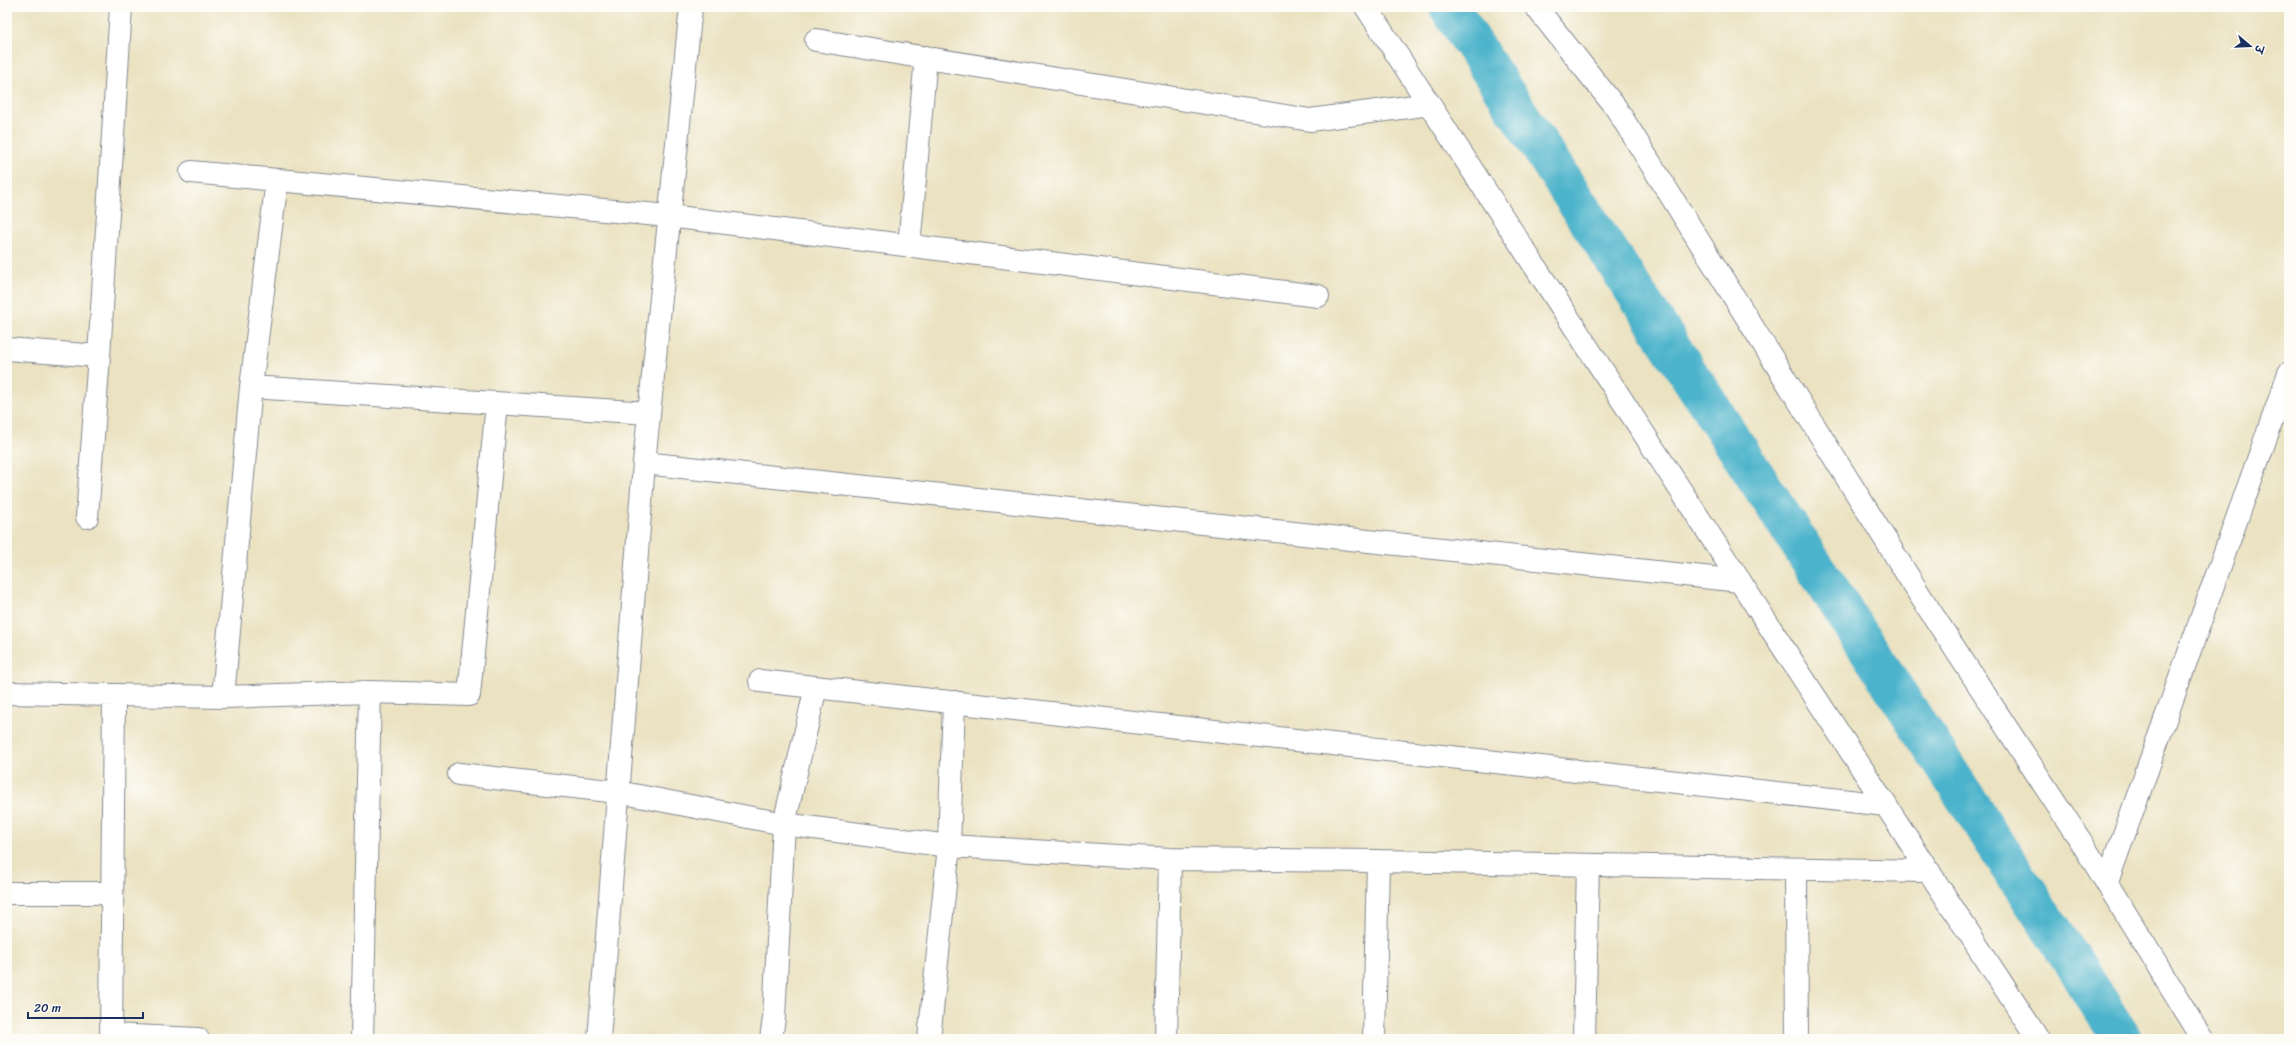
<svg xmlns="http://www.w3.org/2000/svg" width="2296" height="1046" viewBox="0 0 2296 1046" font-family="Sriracha,'Playpen Sans Deva',sans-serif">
<rect width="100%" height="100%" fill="#fdfcf7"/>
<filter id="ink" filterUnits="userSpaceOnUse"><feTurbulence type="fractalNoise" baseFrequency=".025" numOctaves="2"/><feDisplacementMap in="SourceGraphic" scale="8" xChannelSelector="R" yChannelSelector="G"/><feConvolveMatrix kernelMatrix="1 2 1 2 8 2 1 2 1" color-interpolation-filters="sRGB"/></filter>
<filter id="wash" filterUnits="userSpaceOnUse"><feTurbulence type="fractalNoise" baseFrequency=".012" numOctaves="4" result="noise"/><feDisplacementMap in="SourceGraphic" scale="16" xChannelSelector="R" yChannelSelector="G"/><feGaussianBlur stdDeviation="0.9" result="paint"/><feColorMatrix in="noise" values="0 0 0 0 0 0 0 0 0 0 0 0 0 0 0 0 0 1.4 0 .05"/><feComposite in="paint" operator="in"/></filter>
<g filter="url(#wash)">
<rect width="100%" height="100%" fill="#ebe2c1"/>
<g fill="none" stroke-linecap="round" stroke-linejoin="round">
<path stroke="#4cb3cb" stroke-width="40" d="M1449,7L2123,1039"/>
</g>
</g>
<g filter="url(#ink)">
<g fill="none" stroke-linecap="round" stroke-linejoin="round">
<defs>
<path id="minor" d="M816,40L1310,120L1430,104
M191,172L669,216L1318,296
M909,246L926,57
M7,349L99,356
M251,387L277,180
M644,463L1740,581
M87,517L99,356L121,7
M760,681L1886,805
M7,693L223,697L370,692L469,695L497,403
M223,697L251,387L649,413
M459,774L618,792L784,824L949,846L1170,859L1378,861L1929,871
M1796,869L1797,1039
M2107,882L2289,373
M7,893H112
M111,1035L198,1039
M111,1039L114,695
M362,1039L370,692
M599,1039L644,463L691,7
M771,1039L774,1018L784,824L816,687
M929,1039L949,846L954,702
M1166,1039L1170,859
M1374,1039L1378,861
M1584,1039L1588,865"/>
<path id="tertiary" d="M1366,7L2038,1039
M1536,7L1616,108L1923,600L2082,843L2203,1039"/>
</defs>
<use href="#minor" stroke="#838890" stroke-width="24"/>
<use href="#tertiary" stroke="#838890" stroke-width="24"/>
<use href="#minor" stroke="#fff" stroke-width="22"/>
<use href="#tertiary" stroke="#fff" stroke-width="22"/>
</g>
</g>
<rect width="2296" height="1046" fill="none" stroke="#fdfcf7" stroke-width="24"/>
<g transform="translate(2250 46) rotate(109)" stroke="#fdfcf7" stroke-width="3" paint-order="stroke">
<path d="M0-3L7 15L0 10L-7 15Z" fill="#1b2f5e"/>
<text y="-6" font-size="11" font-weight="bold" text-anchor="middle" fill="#1b2f5e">उ</text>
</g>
<path d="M28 1012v6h115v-6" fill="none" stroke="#1b2f5e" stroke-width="2"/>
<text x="34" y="1012" font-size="12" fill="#1b2f5e" stroke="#fdfcf7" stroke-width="3" paint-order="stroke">20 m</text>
</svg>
